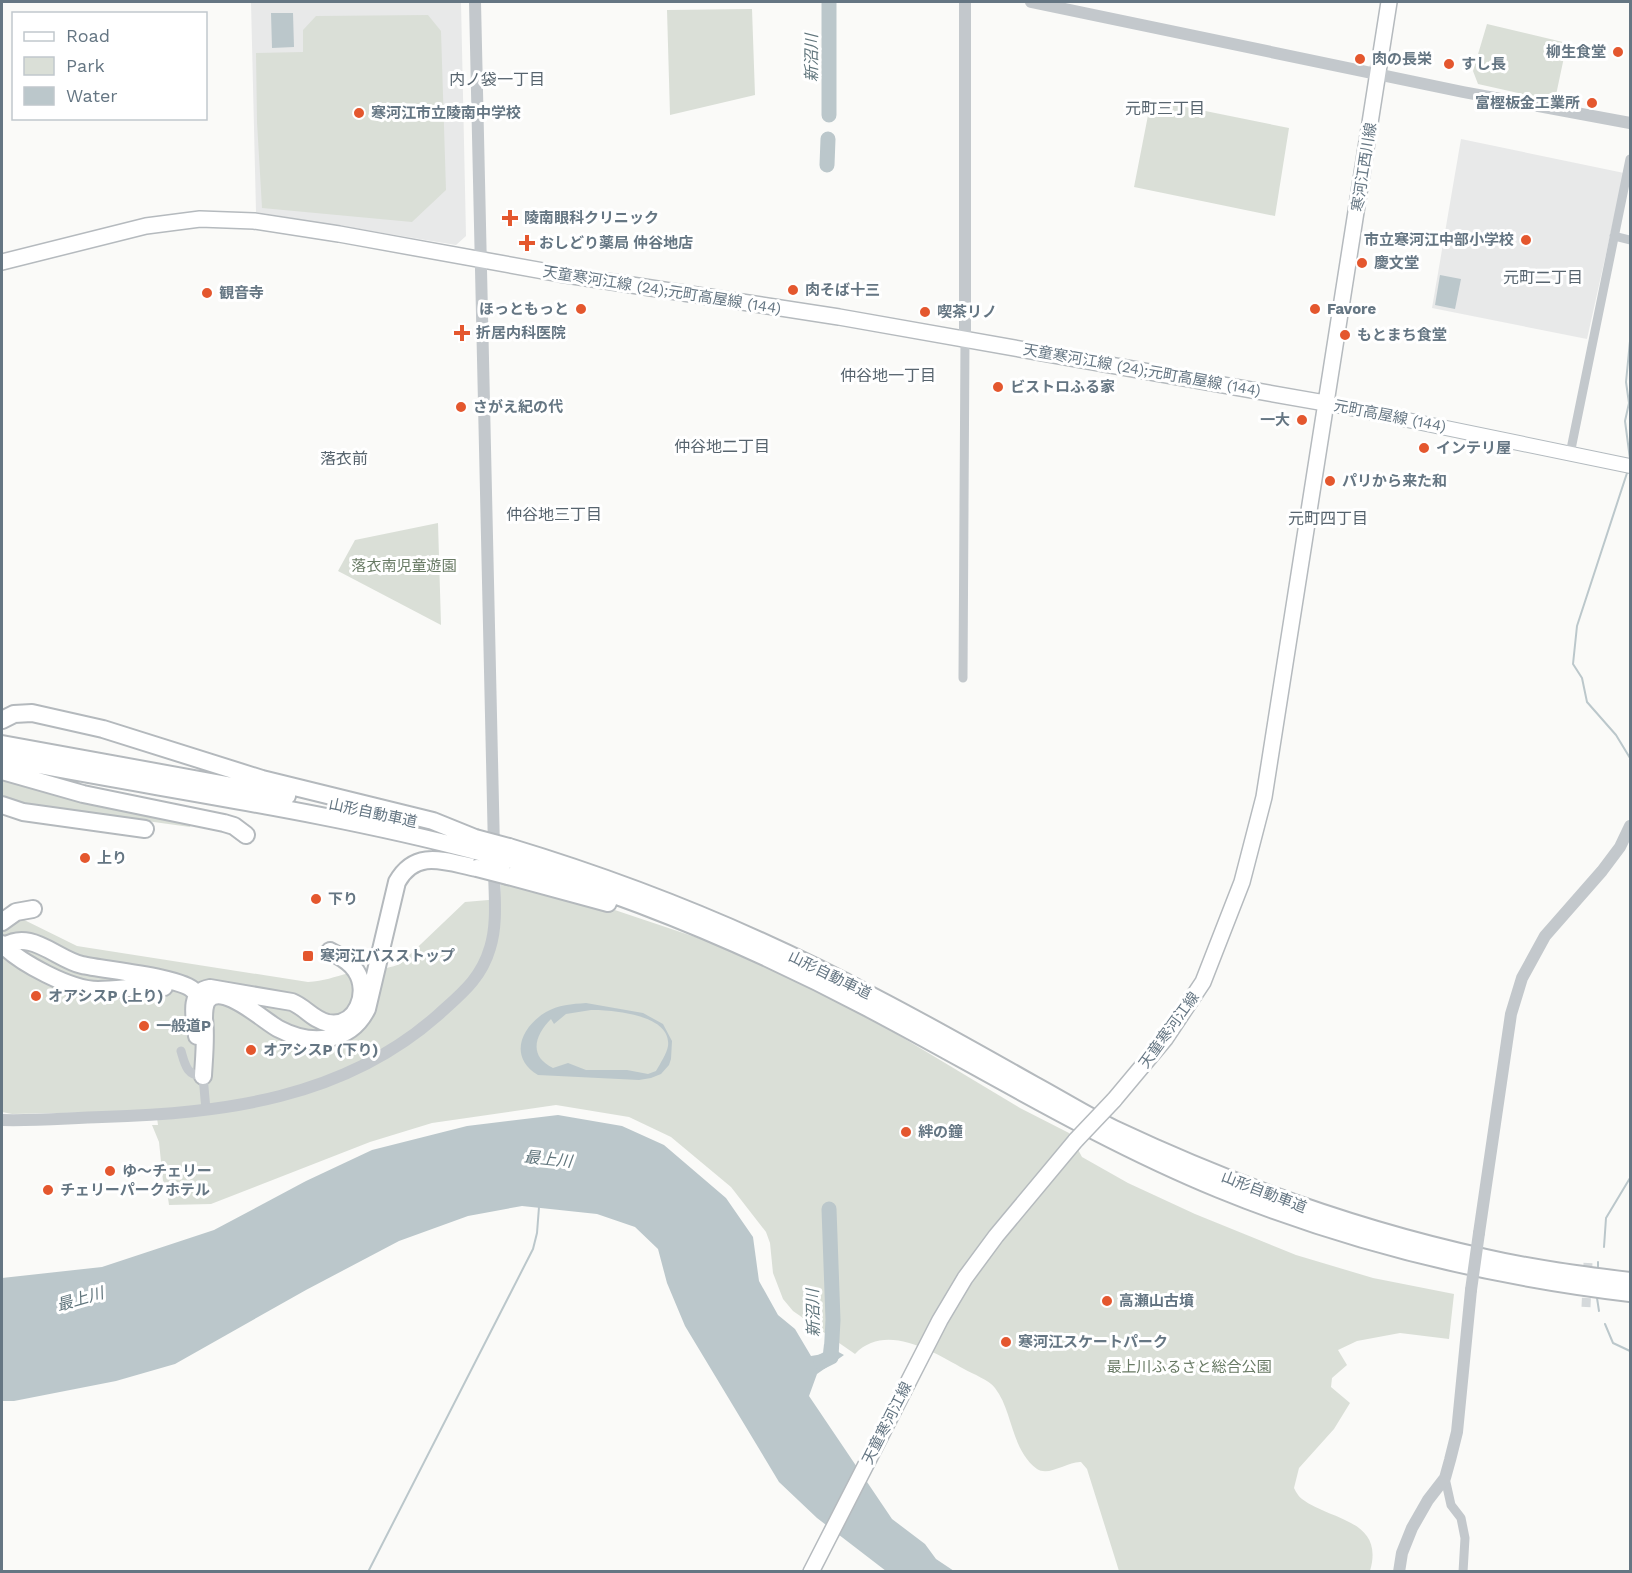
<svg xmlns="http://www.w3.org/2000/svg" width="1632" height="1573" viewBox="0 0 1632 1573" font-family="'Work Sans','Noto Sans JP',sans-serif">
<rect width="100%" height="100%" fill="#fafaf8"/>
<path fill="#e8e9e9" d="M251,2H461L466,236L456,245L256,212Z
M1461,139L1624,173L1587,339L1432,308Z"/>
<path fill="#dadfd7" d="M752,9L755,95L670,115L667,10Z
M428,15L441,31L446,190L412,222L262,208L257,122L256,53L303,52V30L316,16Z
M1487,24L1567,43L1556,95L1550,100L1478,84L1473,71Z
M1151,100L1289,128L1275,216L1134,187Z
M438,523L441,625L338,571L355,540Z
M2,778L191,824L190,827L2,801Z
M501,881L591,902L719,945L770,966L895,1033L1020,1108L1069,1133L1082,1157L1128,1183L1195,1214L1296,1255L1373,1278L1454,1294L1449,1339L1400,1333L1357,1341L1338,1350L1347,1365L1332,1378L1331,1387L1350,1403L1334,1429L1299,1468L1294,1488C1296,1492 1299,1497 1302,1499C1331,1521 1385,1519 1370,1571H1119L1087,1469L1081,1462C1068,1461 1049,1477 1037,1469C1011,1450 1013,1411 995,1388C989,1380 973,1374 964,1369C933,1352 886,1322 855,1354L793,1311L783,1299L773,1273L770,1243L766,1232L731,1187L671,1137L629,1117L556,1105L432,1123L370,1142L211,1204L169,1205L166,1184L163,1181L159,1142L152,1125H158L156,1111L12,1114L2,1112V909L77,946L308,982C324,981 334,977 349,973C367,968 383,971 400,964L465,902L500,899Z"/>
<path fill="#bbc7cb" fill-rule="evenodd" d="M271,13H293L294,47L272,48Z
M1440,275L1461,279L1455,309L1435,305Z
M586,1003L643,1013L663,1024L672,1041L671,1059L669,1065L661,1074L651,1078L639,1080L538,1075C508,1057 521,1027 546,1012C558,1005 572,1004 586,1003ZM591,1010C611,1010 672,1014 668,1046C667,1053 660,1064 656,1071L648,1074L627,1070H586L568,1063L553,1068C528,1056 535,1035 551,1019L554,1024L566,1014Z
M558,1115L622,1126L664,1145L726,1198L753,1237L759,1281L778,1315L795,1329L811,1356L823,1354L824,1344L844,1355L817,1374L809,1396L892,1519L925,1544L936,1559L954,1571H886L817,1518L779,1482L685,1326L667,1283L658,1249L635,1227L597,1214L522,1206L468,1216L399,1241L306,1290L175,1364L116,1381L14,1401H2V1278L102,1267L214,1230L306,1181L372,1150L467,1126Z"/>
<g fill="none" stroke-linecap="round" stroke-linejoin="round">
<path stroke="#bbc7cb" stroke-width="2" d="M1630,459L1625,421L1629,403L1626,382L1630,341
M1627,473L1577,626L1573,664L1582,678L1587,702L1616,735L1630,758
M1604,1247L1606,1218L1630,1178
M1598,1268V1262
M1597,1298L1599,1311
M1605,1324L1613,1343L1630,1351
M368,1572L533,1249L537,1233L539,1207"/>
<path stroke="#bbc7cb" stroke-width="15" d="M829,2V115
M827,165L828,139
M821,1362L831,1357L833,1320L829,1209"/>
<path stroke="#d5d9db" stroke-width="9" stroke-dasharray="9 4.5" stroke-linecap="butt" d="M1586,1307L1588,1263"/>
<defs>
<path id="secondary" d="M1325,403L1630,466"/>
<path id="primary" d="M2,262L146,226L200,219L254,221L339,234L560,274L839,317L1325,403
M1114,1100L1165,1039L1203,982L1242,882L1264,797L1389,2
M811,1572L940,1320L965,1278L996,1236L1076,1140"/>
<path id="motorway" d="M2,720L14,714L32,713L103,729L262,779L433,821L475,838
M2,744L287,796
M2,758C160,789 320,810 476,851
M2,771L83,794L224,823L234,826L246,835
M2,805L23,812L145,829
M509,847C635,885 758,935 874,997C928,1025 981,1055 1034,1085C1060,1099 1087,1116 1114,1129C1233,1185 1357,1230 1486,1258C1534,1269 1582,1275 1630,1281
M508,860C633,897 753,947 868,1008C984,1069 1097,1139 1219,1189C1351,1243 1489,1276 1630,1293
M508,876L608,903
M2,922L16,912L33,909
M2,944C20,963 71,990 98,990C120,990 142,985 164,987
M2,948C29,927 56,959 82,965C104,970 182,977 194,991C210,1009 204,1053 203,1076
M204,1019C204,1013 204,1006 207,1001C221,980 266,1023 279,1029C311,1046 350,1043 367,1009L397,882C416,848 446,862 477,868
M197,1036C195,1019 187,992 210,988L292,1002C305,1007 313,1020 328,1023C357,1028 370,992 356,971C350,961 340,957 330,951"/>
</defs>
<use href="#secondary" stroke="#b3babf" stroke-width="16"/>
<use href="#primary" stroke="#b5babe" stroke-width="18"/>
<use href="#motorway" stroke="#b4b9bd" stroke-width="20"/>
<path stroke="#c3c8cc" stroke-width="9" d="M1614,236L1630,240
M1570,454L1630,159
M963,678L965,340
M181,1051C185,1065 187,1076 203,1076L206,1110
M1445,1478L1451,1505L1461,1518L1465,1538L1463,1572"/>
<path stroke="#c3c8cc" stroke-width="12" d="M475,2L494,849
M965,2V340
M1031,2L1463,92L1630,123
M2,1120C35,1121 68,1118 102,1117C224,1113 343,1099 438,1015C461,994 481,979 490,948C498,923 494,893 494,866
M1479,1233L1511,1014L1522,978L1545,936L1602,871L1620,847L1630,826
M1399,1572L1402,1553L1412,1528L1428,1500L1445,1478L1450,1460L1457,1432L1471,1290"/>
<use href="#secondary" stroke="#fff" stroke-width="14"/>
<use href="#primary" stroke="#fff" stroke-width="15"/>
<use href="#motorway" stroke="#fff" stroke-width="16"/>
<defs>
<path id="primary-bridge" d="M1076,1140L1114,1100"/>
<path id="motorway-bridge" d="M475,838L509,847
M476,851L508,860
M477,868L508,876"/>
</defs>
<use href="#primary-bridge" stroke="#b5babe" stroke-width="18" stroke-linecap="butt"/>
<use href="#motorway-bridge" stroke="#b4b9bd" stroke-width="20" stroke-linecap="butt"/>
<path stroke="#c3c8cc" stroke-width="12" d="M1471,1290L1479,1233"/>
<use href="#primary-bridge" stroke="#fff" stroke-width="15"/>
<use href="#motorway-bridge" stroke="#fff" stroke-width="16"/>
</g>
<g fill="#e4572e" stroke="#fff" stroke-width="2">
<circle cx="1618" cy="52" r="6"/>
<circle cx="1360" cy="59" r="6"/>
<circle cx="1449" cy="64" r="6"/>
<circle cx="1592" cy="103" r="6"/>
<circle cx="359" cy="113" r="6"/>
<path d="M507 209h6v6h6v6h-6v6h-6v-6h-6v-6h6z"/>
<circle cx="1526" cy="240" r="6"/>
<path d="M524 234h6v6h6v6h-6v6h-6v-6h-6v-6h6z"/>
<circle cx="1362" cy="263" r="6"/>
<circle cx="793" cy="290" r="6"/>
<circle cx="207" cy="293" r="6"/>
<circle cx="581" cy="309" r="6"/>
<circle cx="1315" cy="309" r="6"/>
<circle cx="925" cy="312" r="6"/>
<path d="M459 324h6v6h6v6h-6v6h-6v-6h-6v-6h6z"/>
<circle cx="1345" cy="335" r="6"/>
<circle cx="998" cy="387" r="6"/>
<circle cx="461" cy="407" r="6"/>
<circle cx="1302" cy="420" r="6"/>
<circle cx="1424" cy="448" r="6"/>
<circle cx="1330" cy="481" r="6"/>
<circle cx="85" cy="858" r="6"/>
<circle cx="316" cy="899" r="6"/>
<rect x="302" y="950" width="12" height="12" rx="3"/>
<circle cx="36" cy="996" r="6"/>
<circle cx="144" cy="1026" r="6"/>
<circle cx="251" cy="1050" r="6"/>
<circle cx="906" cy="1132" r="6"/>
<circle cx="110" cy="1171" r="6"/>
<circle cx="48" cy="1190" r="6"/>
<circle cx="1107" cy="1301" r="6"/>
<circle cx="1006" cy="1342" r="6"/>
</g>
<g text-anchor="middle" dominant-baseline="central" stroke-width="6" stroke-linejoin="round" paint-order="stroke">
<g font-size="15" font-weight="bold" fill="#657683" stroke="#fff" text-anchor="start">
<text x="1606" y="52" text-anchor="end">柳生食堂</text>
<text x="1372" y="59">肉の長栄</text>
<text x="1461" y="64">すし長</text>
<text x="1580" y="103" text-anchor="end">富樫板金工業所</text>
<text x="371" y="113">寒河江市立陵南中学校</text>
<text x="524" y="218">陵南眼科クリニック</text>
<text x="1514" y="240" text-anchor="end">市立寒河江中部小学校</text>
<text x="539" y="243">おしどり薬局 仲谷地店</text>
<text x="1374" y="263">慶文堂</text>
<text x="805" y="290">肉そば十三</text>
<text x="219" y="293">観音寺</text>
<text x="569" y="309" text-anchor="end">ほっともっと</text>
<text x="1327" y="309">Favore</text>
<text x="937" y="312">喫茶リノ</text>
<text x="476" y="333">折居内科医院</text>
<text x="1357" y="335">もとまち食堂</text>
<text x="1010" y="387">ビストロふる家</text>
<text x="473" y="407">さがえ紀の代</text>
<text x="1290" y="420" text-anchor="end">一大</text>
<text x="1436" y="448">インテリ屋</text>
<text x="1342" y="481">パリから来た和</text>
<text x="97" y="858">上り</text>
<text x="328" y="899">下り</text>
<text x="320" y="956">寒河江バスストップ</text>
<text x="48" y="996">オアシスP (上り)</text>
<text x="156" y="1026">一般道P</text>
<text x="263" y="1050">オアシスP (下り)</text>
<text x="918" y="1132">絆の鐘</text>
<text x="122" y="1171">ゆ～チェリー</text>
<text x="60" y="1190">チェリーパークホテル</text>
<text x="1119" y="1301">高瀬山古墳</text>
<text x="1018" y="1342">寒河江スケートパーク</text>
</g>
<g font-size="15" fill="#657683" stroke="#fff">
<text transform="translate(1364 167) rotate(-81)">寒河江西川線</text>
<text transform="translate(662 290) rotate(9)">天童寒河江線 (24);元町高屋線 (144)</text>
<text transform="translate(1142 370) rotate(10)">天童寒河江線 (24);元町高屋線 (144)</text>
<text transform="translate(1390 416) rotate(11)">元町高屋線 (144)</text>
<text transform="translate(373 813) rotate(12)">山形自動車道</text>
<text transform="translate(830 975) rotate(26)">山形自動車道</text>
<text transform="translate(1169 1030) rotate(-54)">天童寒河江線</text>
<text transform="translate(1264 1192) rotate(21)">山形自動車道</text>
<text transform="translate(887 1423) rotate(-63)">天童寒河江線</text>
</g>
<g font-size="15" fill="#687a64" stroke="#fff">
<text x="404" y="566">落衣南児童遊園</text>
<text x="1189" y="1367">最上川ふるさと総合公園</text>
</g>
<g font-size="16" font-style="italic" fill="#60757c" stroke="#fff">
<text transform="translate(811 58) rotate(-90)">新沼川</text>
<text transform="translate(548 1159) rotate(6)">最上川</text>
<text transform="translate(80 1299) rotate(-16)">最上川</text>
<text transform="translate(813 1313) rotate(-91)">新沼川</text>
</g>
<g font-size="16" fill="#57646e" stroke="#fff">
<text x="497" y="79">内ノ袋一丁目</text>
<text x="1165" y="108">元町三丁目</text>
<text x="1543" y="277">元町二丁目</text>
<text x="888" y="375">仲谷地一丁目</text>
<text x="722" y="446">仲谷地二丁目</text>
<text x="344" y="458">落衣前</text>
<text x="554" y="514">仲谷地三丁目</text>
<text x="1328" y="518">元町四丁目</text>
</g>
</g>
<rect width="1632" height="1573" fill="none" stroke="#657683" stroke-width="6"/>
<rect x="12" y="12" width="195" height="108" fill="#ffffff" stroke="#c1c8cd" stroke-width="1.5"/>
<rect x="24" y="32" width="30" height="9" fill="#ffffff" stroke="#c1c8cd" stroke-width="1.5"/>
<text x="66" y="42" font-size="18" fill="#657683">Road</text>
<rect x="24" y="57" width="30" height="18" fill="#dadfd7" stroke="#c1c8cd" stroke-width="1.5"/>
<text x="66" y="72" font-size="18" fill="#657683">Park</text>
<rect x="24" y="87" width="30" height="18" fill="#bbc7cb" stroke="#c1c8cd" stroke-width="1.5"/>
<text x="66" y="102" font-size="18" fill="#657683">Water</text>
</svg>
